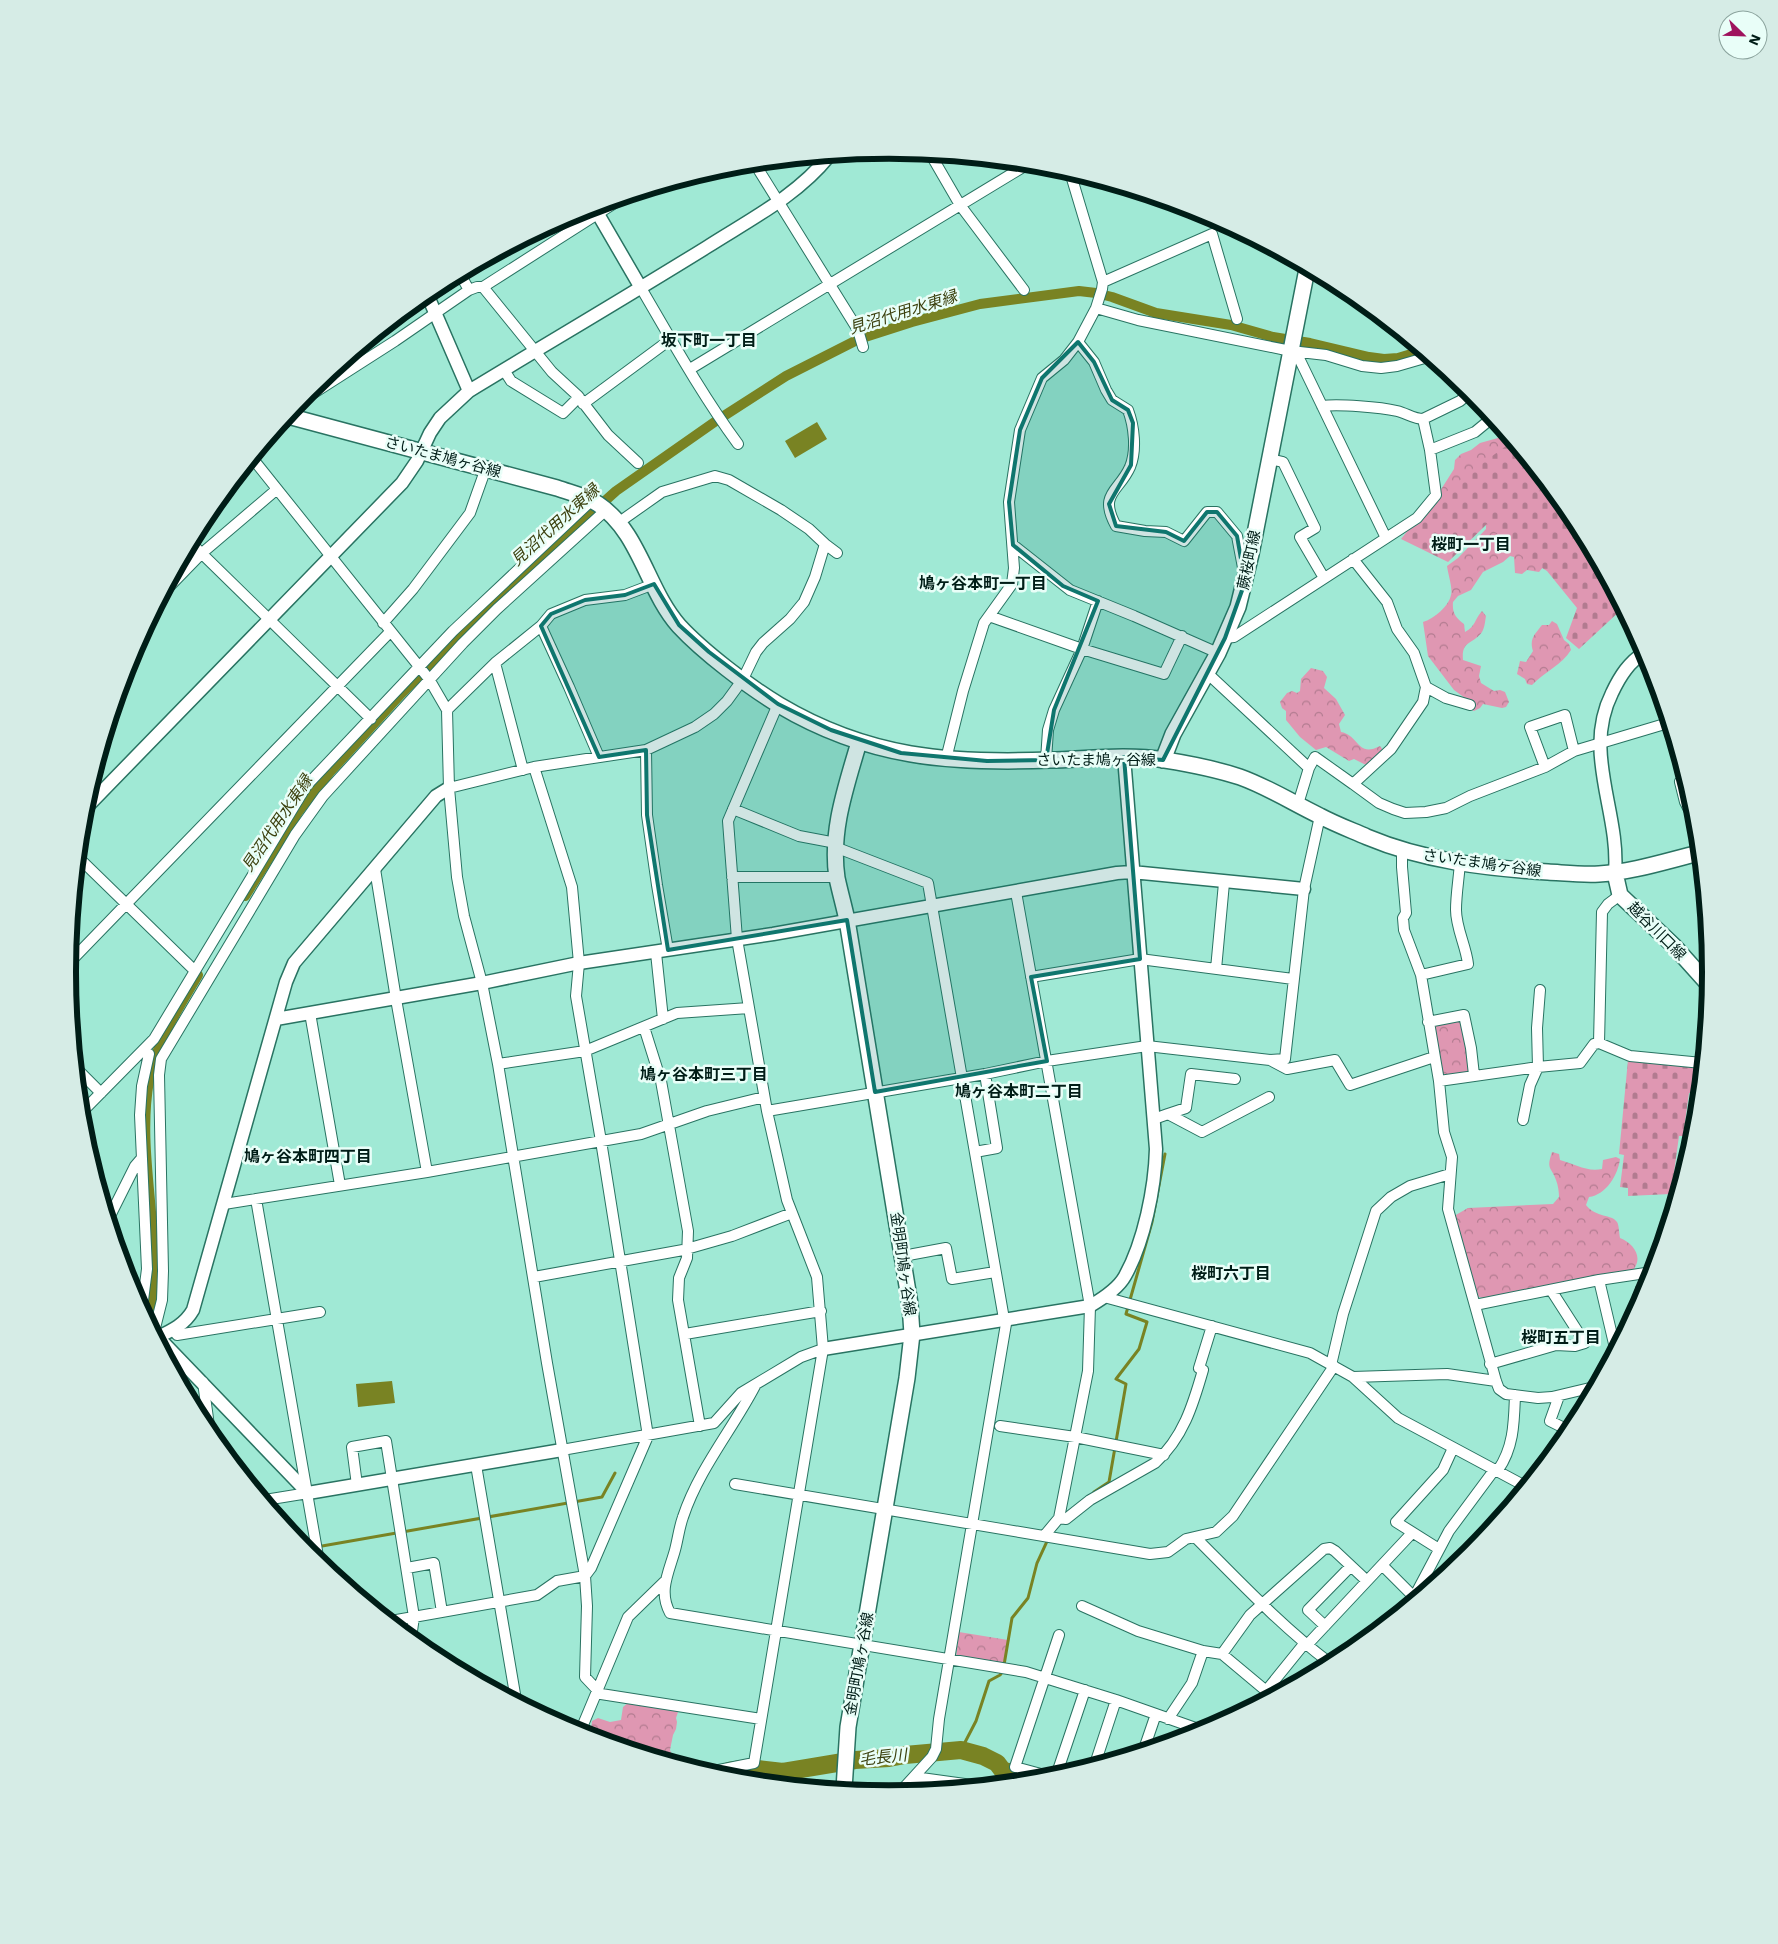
<svg xmlns="http://www.w3.org/2000/svg" width="1778" height="1944" viewBox="0 0 1778 1944" font-family="'Work Sans','Noto Sans JP',sans-serif">
<defs>
<pattern id="forest-crowns" width="20" height="18" patternUnits="userSpaceOnUse" patternTransform="scale(1.25)"><rect width="20" height="18" fill="#df97b2"/><path d="M2 6a3 3 0 1 1 6 0M12 15a3 3 0 1 1 6 0" fill="none" stroke="#b27b90"/></pattern>
<pattern id="cemetery-stones" width="16" height="16" patternUnits="userSpaceOnUse" patternTransform="scale(1.25)"><rect width="16" height="16" fill="#df97b2"/><path d="M2 7V4a2 2 0 0 1 4 0v3zM10 15v-3a2 2 0 0 1 4 0v3z" fill="#b27b90"/></pattern>
</defs>
<rect width="100%" height="100%" fill="#a0e9d5"/>
<path fill="url(#forest-crowns)" d="M1505,436L1513,444L1515,456L1527,470L1538,474L1572,516L1544,566L1539,572L1527,570L1522,574L1515,573L1514,557L1510,556L1503,562L1483,572L1471,590L1458,596L1453,602C1452,613 1456,618 1464,624L1465,632C1476,626 1474,620 1482,611L1486,616C1485,621 1485,627 1482,632C1474,644 1461,640 1463,660L1481,666L1479,676L1481,683L1494,691L1500,690L1505,692L1509,702L1506,707L1502,708L1483,704L1480,708L1474,711L1465,707V698L1454,690L1428,656L1423,622C1434,619 1449,606 1451,595C1453,589 1448,574 1447,566L1458,558L1486,529V517L1445,502L1440,491L1454,469L1455,460L1461,454L1471,450L1480,443Z
M1552,621L1557,624L1564,640L1569,644L1571,650C1562,665 1544,672 1532,685L1527,684L1525,679L1517,674L1520,661L1526,662L1533,651C1529,639 1535,634 1542,625H1549Z
M1311,668L1323,671L1327,677L1324,688L1336,699L1345,715L1339,724L1341,732C1359,735 1357,758 1380,746L1383,750L1366,765L1354,759L1349,761L1326,747L1316,750L1300,737L1286,720V711L1282,708L1280,702L1287,693L1292,691L1297,693L1300,691L1301,679Z
M1459,1019L1463,1022L1470,1072L1446,1078L1442,1075L1434,1029L1437,1023Z
M1552,1152L1559,1154L1560,1160C1575,1164 1586,1172 1602,1169L1603,1160L1616,1157L1620,1159C1618,1175 1606,1195 1589,1197L1586,1205C1596,1218 1612,1214 1617,1222C1619,1225 1619,1233 1620,1238C1633,1243 1644,1257 1633,1270L1487,1299L1475,1296L1454,1216L1468,1208L1553,1204L1559,1197C1559,1192 1558,1185 1556,1180C1551,1166 1546,1170 1552,1152Z
M959,1632L1008,1640L1003,1665L956,1657Z
M647,1696C657,1696 660,1704 666,1710L672,1707L679,1709L676,1718L677,1722L676,1729L673,1735L670,1750L672,1755L671,1760L614,1743L591,1730L592,1721L598,1718L610,1722L621,1720L623,1707L629,1702Z"/>
<path fill="url(#cemetery-stones)" d="M1506,446L1531,468L1536,491L1552,507L1568,511L1572,516L1622,609L1579,649L1566,638L1577,608L1547,571L1511,549L1487,524L1448,562L1401,539C1429,502 1468,473 1506,446Z
M1628,1060L1698,1067L1695,1093H1689L1683,1136H1679L1671,1194L1628,1196V1188L1620,1187L1624,1155L1619,1154Z"/>
<path fill="#798323" d="M817,422L827,439L795,458L785,441Z
M392,1381L395,1403L358,1407L356,1384Z"/>
<g fill="none" stroke-linecap="round" stroke-linejoin="round">
<path stroke="#798323" stroke-width="3" d="M1094,1492L1109,1482L1126,1384L1116,1379L1139,1349L1147,1322L1126,1314L1152,1222L1165,1154
M305,1549L602,1497L615,1473
M961,1750L976,1721L989,1681L1000,1675L1003,1671L1012,1618L1028,1598L1037,1563L1048,1539"/>
<path stroke="#798323" stroke-width="10" d="M245,896L298,812L330,772L401,694L498,597L616,491L716,421L786,376L859,339L912,322L980,304L1079,291L1096,293L1112,297L1156,313L1231,325L1273,337L1310,343L1369,357L1384,359L1398,358L1421,351
M148,1319C166,1241 135,1160 149,1081C156,1042 178,1009 198,975"/>
<path stroke="#798323" stroke-width="18" d="M729,1771L742,1769H758L783,1772L855,1760L889,1758L905,1755L961,1750L983,1756L997,1763L1003,1771L1039,1777"/>
<defs>
<path id="minor" d="M931,155L960,205L1024,290
M755,164L858,330L863,347
M460,274L469,290
M1103,282L1212,234L1237,319
M483,287L552,372L578,396L608,435L638,463
M641,288C672,341 702,395 738,444
M1096,308L1138,320L1291,351L1326,355L1362,366L1381,368L1397,366L1428,357
M1078,342L1094,362L1106,390L1112,400L1128,410C1134,426 1137,450 1130,467C1119,492 1098,493 1116,526L1145,531L1166,532L1184,541L1207,512H1217L1237,536L1244,573
M1296,352L1386,538
M690,369L1028,164
M504,370L511,381L563,413L579,397
M583,404L671,339
M1322,406C1339,404 1380,407 1397,411C1406,413 1414,419 1423,419L1430,450
M1423,419L1460,401L1471,392
M273,433L292,417L306,398L395,341L469,290L477,287H483L621,199
M253,459L429,679L447,710L449,788L457,877L464,916L482,983L498,1064L547,1363L585,1576L587,1606L585,1677L601,1694L761,1719
M1270,459L1283,462L1315,528L1300,537L1324,578
M618,523L662,492L715,476L729,480L781,510L809,529L825,544
M191,543L371,719
M1013,545L1070,590L1134,616L1218,653
M1353,559L1387,602L1397,629L1414,653L1426,687L1423,702L1391,749L1353,784L1379,803L1393,809L1405,813L1426,812L1446,808L1470,796L1545,767L1574,751L1668,723
M166,590L201,554L276,490
M989,616L1082,649L1164,674L1182,636
M383,623L413,589L470,513L486,468
M541,626L569,687L599,757
M1225,638L1234,637L1417,518L1436,495L1430,450L1475,432L1492,418
M495,663L523,770
M1206,672L1309,768
M1426,687L1446,698L1470,705
M447,710L495,663L541,626L551,614L585,600L625,595L654,584
M646,750L647,815L657,885L668,950
M946,759L963,691L984,623L1012,584L1014,568L1009,502L1020,430L1042,378L1064,360L1078,342L1096,308L1102,289L1103,282L1070,172
M1046,760L1048,730L1054,710L1082,649L1098,601
M1545,767L1530,727L1565,715L1574,751
M1685,780L1680,782L1685,802L1696,823
M449,788L534,767L646,750L695,727L714,714L727,701L743,679L756,652L763,643L790,619L804,602L815,577L825,544L837,553
M1298,804L1309,768L1315,757L1353,784
M733,809L799,836L836,843
M1320,816L1304,889L1285,1059L1270,1060L1287,1069L1335,1060L1350,1085L1434,1057
M835,847L928,883L1004,1319
M1402,851V867L1406,913L1403,918L1404,930L1421,975L1439,1081L1444,1132L1452,1157L1448,1209L1496,1381L1499,1389L1506,1394L1538,1398L1552,1397L1594,1387
M79,858L194,970
M375,869L396,999L427,1172
M732,877H837
M1016,892L1090,1306L1088,1371L1059,1518L1044,1536
M656,953L663,1019
M68,964L390,632
M1216,969L1224,883
M1421,975L1468,964C1466,946 1456,928 1456,910C1456,894 1459,878 1460,862
M1031,977L1140,959L1293,979
M310,1013L340,1185
M1428,1022L1464,1015L1471,1048L1474,1075
M644,1027L661,1081L688,1231L687,1258L679,1278L678,1300L700,1426
M1599,1043L1602,912L1608,904L1620,895
M498,1064L585,1051L677,1013L749,1008
M77,1069L101,1093
M1439,1081L1538,1067L1580,1063L1594,1044L1599,1043L1630,1056L1702,1063
M767,1111L985,1074L1047,1061L1147,1046L1270,1060
M81,1113L154,1039L307,785L453,631L592,500
M1168,1114L1186,1108L1191,1074L1235,1079
M1154,1119L1168,1114L1202,1132L1269,1097
M1523,1120L1530,1085L1538,1067L1537,1028L1540,990
M975,1152L997,1148L985,1074
M256,1199L319,1562
M224,1204L427,1172L641,1134L707,1111L764,1097
M109,1218L135,1166L141,1159
M903,1256L946,1248L952,1279L995,1272
M534,1277L683,1250L732,1236L792,1213
M1599,1280L1615,1348
M1641,1289L1643,1296
M1104,1297L1310,1353L1353,1377L1398,1418L1525,1486
M1475,1305L1599,1280L1652,1272
M142,1308L147,1269L140,1115L142,1086L149,1054
M173,1330L177,1335L320,1312
M154,1332L162,1300L163,1271L159,1075L161,1059L295,835L323,796L463,643L497,609L606,510
M685,1334L821,1311
M1490,1364L1556,1345L1575,1346L1585,1343L1551,1290
M1331,1365L1343,1314L1376,1211L1391,1197L1410,1186L1450,1174
M1353,1377L1447,1374L1496,1381
M203,1382L210,1433
M755,1386C732,1430 699,1469 683,1517C679,1528 678,1539 675,1550C669,1572 658,1591 670,1613L1026,1672L1116,1700L1204,1731
M1559,1396L1550,1421L1570,1431
M1000,1426L1075,1437L1164,1455
M562,1450L714,1423L741,1393L801,1357L823,1349
M476,1465L516,1700
M1498,1470C1514,1447 1514,1422 1515,1395
M735,1484L1150,1554L1168,1552L1186,1539L1216,1532L1233,1516L1334,1366
M357,1485L352,1447L386,1441L414,1617L411,1638
M265,1500L308,1493
M1059,1518L1066,1519L1090,1500L1155,1463C1183,1438 1193,1405 1203,1370L1199,1368L1212,1326
M1196,1538C1239,1581 1281,1626 1330,1663
M1439,1549L1396,1522L1443,1470L1453,1448
M1382,1565L1414,1597
M407,1568L434,1563L442,1612
M1413,1599L1449,1531L1495,1469
M1082,1606L1138,1631L1203,1651L1222,1654L1271,1695
M391,1621L537,1595L557,1581L585,1576L591,1568L648,1436L601,1141L576,996L579,963L572,887L534,767
M1325,1626L1308,1610L1351,1566
M1307,1645L1412,1533
M1222,1654L1250,1615L1324,1549L1330,1548L1335,1551L1367,1581
M1266,1691L1304,1644
M1168,1719L1192,1683L1203,1651
M580,1732L628,1617L664,1582
M1144,1749L1156,1714
M1095,1764L1116,1700
M709,1772L754,1763L823,1349L817,1277L787,1200L767,1111L737,939L728,821L778,704
M1056,1776L1085,1690
M914,1777L972,1785
M1052,1777L1015,1767L1059,1635
M899,1793L932,1757L936,1749L939,1719L1007,1318"/>
<path id="tertiary" d="M598,214L641,288
M427,294L469,391
M83,811L402,483L417,461L430,433L440,418L469,391C548,343 628,296 707,247C749,220 797,196 829,156
M1615,873C1620,811 1582,753 1612,693C1620,676 1629,662 1645,652
M276,1019L482,983L579,963L773,934L1117,873L1132,872L1304,889
M155,1334L158,1337C173,1330 185,1324 193,1310L286,982L294,963L436,796L449,788
M158,1337L308,1493L562,1450
M823,1349L1090,1306C1102,1299 1118,1289 1125,1276C1144,1242 1155,1188 1156,1149L1124,757"/>
<path id="secondary" d="M288,416L557,488C571,493 586,496 598,504C640,532 647,590 679,626C703,652 749,687 779,705C868,758 950,764 1050,760C1088,759 1127,754 1165,760C1190,764 1216,769 1240,777C1268,787 1293,803 1320,816C1335,824 1351,830 1367,837C1424,861 1486,868 1548,872C1565,873 1582,875 1599,874C1633,872 1666,861 1699,853
M1163,760L1173,734L1218,653L1238,607L1251,554L1307,269
M1615,873L1620,895L1674,946L1709,985
M844,1789L848,1727L907,1378L912,1334L910,1304L847,920C844,906 840,892 837,878C830,831 846,787 859,742"/>
</defs>
<use href="#minor" stroke="#297362" stroke-width="12"/>
<use href="#tertiary" stroke="#297362" stroke-width="15"/>
<use href="#secondary" stroke="#297362" stroke-width="18"/>
<use href="#minor" stroke="#fff" stroke-width="10"/>
<use href="#tertiary" stroke="#fff" stroke-width="12"/>
<use href="#secondary" stroke="#fff" stroke-width="15"/>
</g>
<path fill="#0f766e" fill-opacity="0.2" stroke="#0f766e" stroke-width="4" stroke-linejoin="round" d="M1078,342L1094,362L1112,400L1128,410L1133,423L1131,465L1109,504L1116,526L1166,532L1184,541L1207,512H1217L1237,536L1245,582L1225,638L1163,760L1124,757L1140,959L1031,977L1047,1061L875,1092L847,920L668,950L647,815L646,750L599,757L541,626L551,614L585,600L625,595L654,584L679,625L709,652L778,704L831,730L901,753L987,761L1046,760L1054,710L1098,601L1063,586L1013,545L1009,502L1020,430L1042,378Z"/>
<g text-anchor="middle" dominant-baseline="central" stroke-width="5" stroke-linejoin="round" paint-order="stroke">
<g font-size="15" fill="#001d17" stroke="#e9fef8">
<text transform="translate(443 457) rotate(15)">さいたま鳩ヶ谷線</text>
<text transform="translate(1249 560) rotate(-78)">蕨桜町線</text>
<text x="1096" y="760">さいたま鳩ヶ谷線</text>
<text transform="translate(1482 863) rotate(8)">さいたま鳩ヶ谷線</text>
<text transform="translate(1657 931) rotate(45)">越谷川口線</text>
<text transform="translate(903 1264) rotate(82)">金明町鳩ヶ谷線</text>
<text transform="translate(859 1664) rotate(-80)">金明町鳩ヶ谷線</text>
</g>
<g font-size="16" font-style="italic" fill="#3c410f" stroke="#e9fef8">
<text transform="translate(903 312) rotate(-17)">見沼代用水東縁</text>
<text transform="translate(555 525) rotate(-42)">見沼代用水東縁</text>
<text transform="translate(277 823) rotate(-56)">見沼代用水東縁</text>
<text transform="translate(883 1757) rotate(-6)">毛長川</text>
</g>
<g font-size="16" font-weight="bold" fill="#001d17" stroke="#e9fef8">
<text x="709" y="340">坂下町一丁目</text>
<text x="1471" y="544">桜町一丁目</text>
<text x="983" y="583">鳩ヶ谷本町一丁目</text>
<text x="704" y="1074">鳩ヶ谷本町三丁目</text>
<text x="1019" y="1091">鳩ヶ谷本町二丁目</text>
<text x="308" y="1156">鳩ヶ谷本町四丁目</text>
<text x="1231" y="1273">桜町六丁目</text>
<text x="1561" y="1337">桜町五丁目</text>
</g>
</g>
<path d="M0 0H1778V1944H0ZM76 972a813 813 0 1 1 1626 0a813 813 0 1 1-1626 0Z" fill="#d6ece6" fill-rule="evenodd"/>
<path fill="none" stroke="#001d17" stroke-width="6" d="M76 972a813 813 0 1 1 1626 0a813 813 0 1 1-1626 0Z"/>
<g transform="translate(1743 35) rotate(113)"><circle r="24" fill="#e9fef8" stroke="#8ca49e"/>
<path d="M0-4L9 19L0 12L-9 19Z" fill="#9f125d"/>
<text y="-8" font-size="14" font-weight="bold" text-anchor="middle" fill="#001d17">N</text>
</g>
</svg>
